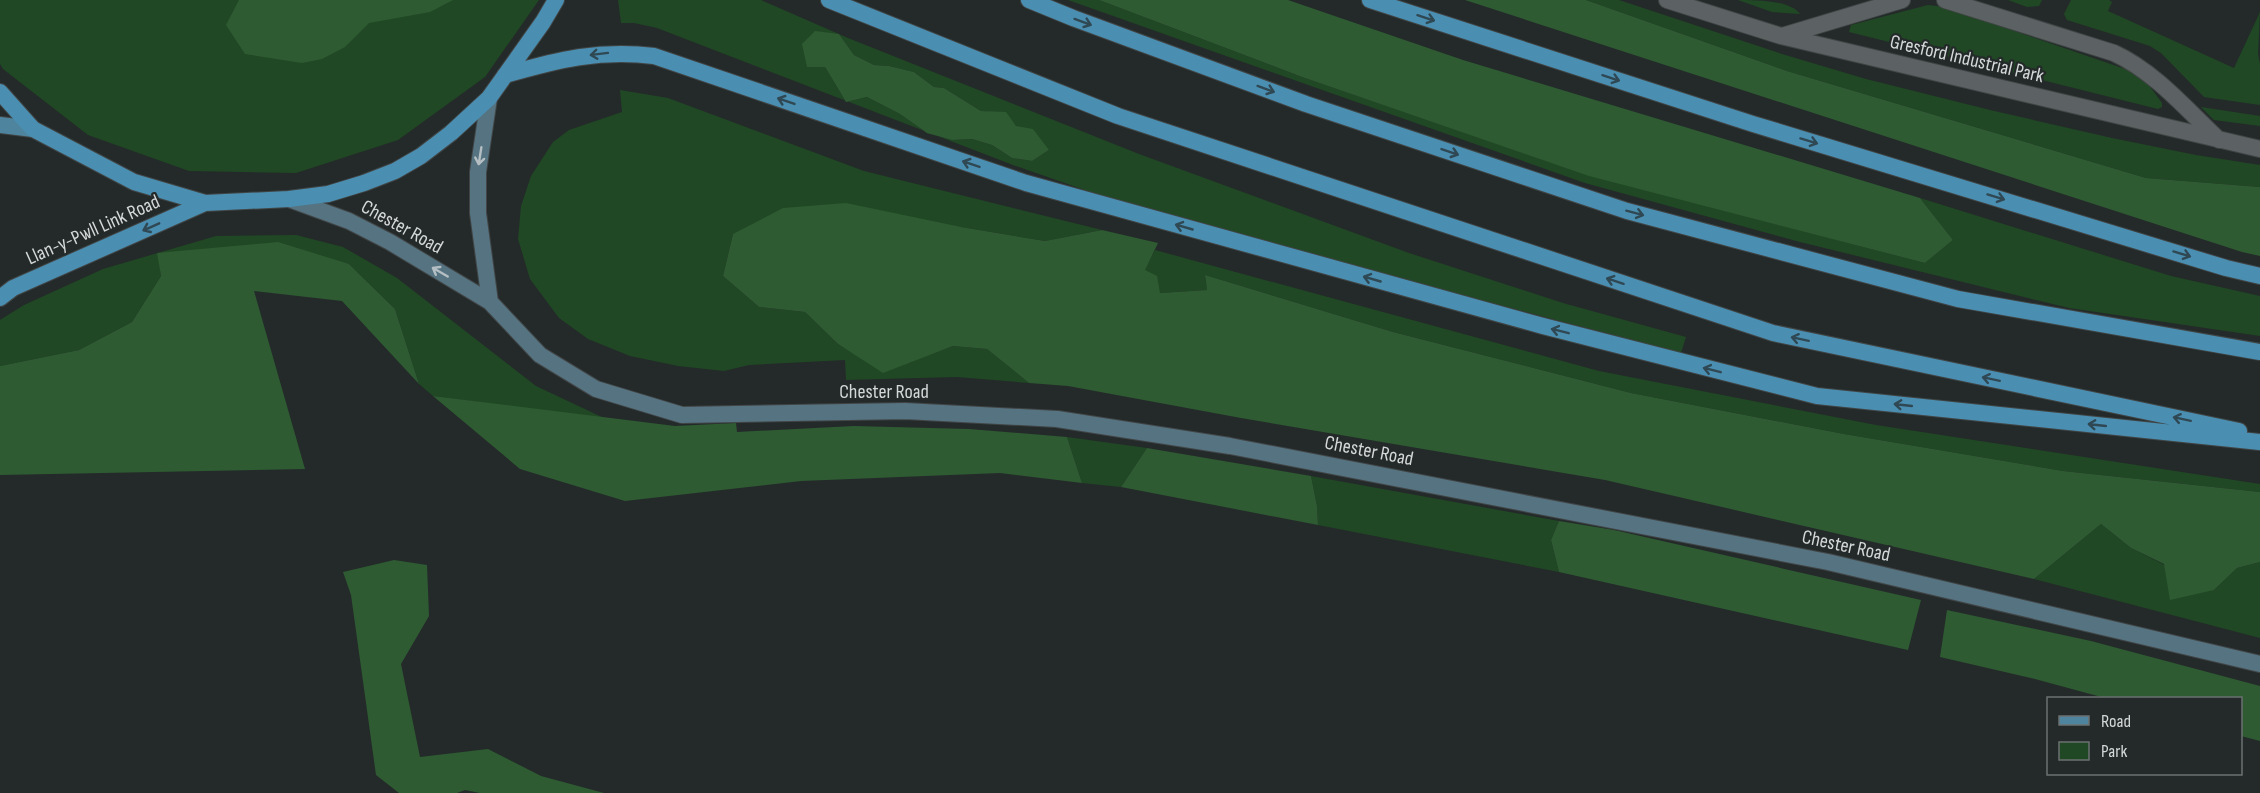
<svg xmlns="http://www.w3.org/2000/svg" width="2260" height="793" viewBox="0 0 2260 793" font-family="'Sofia Sans Condensed',sans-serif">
<rect width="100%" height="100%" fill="#242a2a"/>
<path fill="#204824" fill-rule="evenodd" d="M0,0H539L485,77L398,140L296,173L189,171L88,135L3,69L0,64Z
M618,0H761L848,38L1139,154L1409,253L1563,303L1686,337L1681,353L1291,250L1122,203L1013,165L657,28L634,23H621ZM839,34L854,55L874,65L889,66L914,72L934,87L944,88L981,111C1000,109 1033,139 1049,150L1032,161L1012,158L992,145L972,139L952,140L927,133L900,114L867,97L846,102L825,67Z
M1068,0H1099L1302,77L1589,175L1925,263L1953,240L1920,198L2171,276L2260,296V336L2069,308L1800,242L1585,183Z
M1586,0H1619L1782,54L1866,79L1990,110L2112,138L2196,155L2260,165V187L2146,178L1787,71Z
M1738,0C1755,0 1790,0 1800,14L1772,12Z
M2008,0H2042L2039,6L2027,7Z
M2071,0H2109L2112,2L2108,11L2234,68L2260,12L2258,54L2260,64V105L2204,97L2161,53L2150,46L2067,20L2064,14Z
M1928,5L1945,7L2128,70L2148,84L2162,103V107L2158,109L1849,32L1851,25Z
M620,90L668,98L864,171L1102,230L1045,241L961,227L733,234L723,276L759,307L805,312L838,344L883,372L953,346L987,349L1029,383L957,377L846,380L845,360L749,365L724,371L678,366L630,356L588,339L559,318L530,279L518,239L521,206L531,176L553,142L569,130L622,112Z
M2201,107L2260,116V126L2214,120Z
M296,235L343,247L397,278L536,386L606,419L433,396L419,384L395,309L349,264L158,253L161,276L132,322L79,350L0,366V320L24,305L103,269L216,236Z
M1155,250L1599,371L1876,425L2260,484V492L2063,471L1844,434L1631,393L1393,332L1205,275L1207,290L1160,293L1144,270Z
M1067,437L1147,448L1121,487L1082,483Z
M1311,476L1559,521L1551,540L1559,572L1318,525L1317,506Z
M2101,524L2131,548L2214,590L2237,568L2260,562V638L2034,579Z"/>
<path fill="#2e5b32" d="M239,0H453L430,12L369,23L345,47L322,59L302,63L245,54L226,25Z
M1099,0H1288L1463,60L1920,198L1953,240L1925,263L1589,176L1302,77Z
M1465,0H1586L1787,71L2146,178L2260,187V256L2242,252Z
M815,31L839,34L854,55L874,65L889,66L914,72L934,87L944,88L981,111L1006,112L1016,126L1033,129L1049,150L1032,161L1012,158L992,145L972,139L952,140L927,133L900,114L867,97L846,102L825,67H807L802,44Z
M846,203L961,227L1045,241L1102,230L1158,243L1145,270L1157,276L1160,293L1207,290L1205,275L1393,332L1631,393L1844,434L2063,471L2260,492V562L2237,568L2214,590L2170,600L2164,564L2131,548L2101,524L2034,579L1605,480L1241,418L1068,386L1029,383L987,349L953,346L883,373L838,344L805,312L759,307L723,276L733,234L783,208Z
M278,242L349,264L395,309L419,384L342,301L254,291L305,469L0,475V366L79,350L132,322L161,276L157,253Z
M433,396L675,426L736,423L737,432L854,426L969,429L1067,437L1082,483L1000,473L801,481L625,501L520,469Z
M1147,448L1311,476L1317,506L1318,525L1121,487Z
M1559,521L1614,530L1921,600L1908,650L1559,572L1551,540Z
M394,560L427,565L429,616L401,664L420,757L488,749L541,776L604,793H480L465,790L457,793H399L376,775L351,595L343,572Z
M1947,610L2091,641L2260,686V741L2241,736L2240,698H2105L2035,679L1940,657Z"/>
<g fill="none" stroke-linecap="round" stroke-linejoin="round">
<defs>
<path id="service" d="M1667,0L1781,36L2260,149
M1945,0L2114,53C2155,72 2186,109 2219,140
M1782,36L1902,0"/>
<path id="secondary" d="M489,98L478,172V213L490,302
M289,199L349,221L390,242L490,302L540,355L596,389L682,415L905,411L1057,419L1230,446L1828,562L2260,664"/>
<path id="primary" d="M0,125L33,129"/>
<path id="trunk" d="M829,0L1118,116L1773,333L2239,431
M1029,0L1073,18L1306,104L1627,211L1958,299L2260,352
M1370,0L1753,124L2226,268L2260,276
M505,75C557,60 600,49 654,56L1026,183L1543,326L1817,396L2260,442
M0,92L33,129L134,182L205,203L289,199L328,194L364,183L395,171L421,156L451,133L489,98L543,22L556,0
M0,298L13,288L205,203"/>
</defs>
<use href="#service" stroke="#414546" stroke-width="18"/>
<use href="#secondary" stroke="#414546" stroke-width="18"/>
<use href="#primary" stroke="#414546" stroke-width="18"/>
<use href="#trunk" stroke="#414546" stroke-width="18"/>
<use href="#service" stroke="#5c6263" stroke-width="16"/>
<use href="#secondary" stroke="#557381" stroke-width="16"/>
<use href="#primary" stroke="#4f849e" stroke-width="16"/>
<use href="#trunk" stroke="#4a8fb2" stroke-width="16"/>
</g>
<defs><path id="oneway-shaft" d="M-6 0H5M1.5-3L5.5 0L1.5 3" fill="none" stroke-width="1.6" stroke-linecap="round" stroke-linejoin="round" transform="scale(1.5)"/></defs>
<g stroke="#2f4853">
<use href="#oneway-shaft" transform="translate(1426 18) rotate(18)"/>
<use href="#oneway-shaft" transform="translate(1083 22) rotate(20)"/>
<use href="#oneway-shaft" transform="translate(599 54) rotate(173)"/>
<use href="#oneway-shaft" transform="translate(1611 78) rotate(18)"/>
<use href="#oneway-shaft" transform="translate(1266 89) rotate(20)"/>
<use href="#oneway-shaft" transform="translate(786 101) rotate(-161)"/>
<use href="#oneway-shaft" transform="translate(1809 141) rotate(17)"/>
<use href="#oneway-shaft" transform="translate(1450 152) rotate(19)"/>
<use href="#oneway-shaft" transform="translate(971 164) rotate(-161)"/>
<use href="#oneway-shaft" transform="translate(1996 197) rotate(17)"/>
<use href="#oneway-shaft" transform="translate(1635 213) rotate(15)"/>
<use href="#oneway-shaft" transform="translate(151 227) rotate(156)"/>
<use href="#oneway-shaft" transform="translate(1184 227) rotate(-164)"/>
<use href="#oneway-shaft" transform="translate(2182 254) rotate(17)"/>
<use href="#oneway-shaft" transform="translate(1372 279) rotate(-164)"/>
<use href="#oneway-shaft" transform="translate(1615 281) rotate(-162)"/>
<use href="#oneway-shaft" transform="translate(1560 331) rotate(-166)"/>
<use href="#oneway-shaft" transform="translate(1800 339) rotate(-168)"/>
<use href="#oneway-shaft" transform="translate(1712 370) rotate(-166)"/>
<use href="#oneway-shaft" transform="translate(1991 379) rotate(-168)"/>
<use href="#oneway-shaft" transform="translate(1903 405) rotate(-174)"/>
<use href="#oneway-shaft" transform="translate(2182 419) rotate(-168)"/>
<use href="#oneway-shaft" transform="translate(2097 425) rotate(-174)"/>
</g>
<g stroke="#b5bfc3">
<use href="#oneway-shaft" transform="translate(480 156) rotate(99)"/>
<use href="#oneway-shaft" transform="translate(440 272) rotate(-150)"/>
</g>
<g text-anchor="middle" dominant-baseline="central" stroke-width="4.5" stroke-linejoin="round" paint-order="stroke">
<g font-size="20" fill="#d5d8d9" stroke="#242a2a">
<text transform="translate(1967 59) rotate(13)">Gresford Industrial Park</text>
<text transform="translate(402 227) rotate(29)">Chester Road</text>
<text transform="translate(93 230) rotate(-24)">Llan-y-Pwll Link Road</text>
<text x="884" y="392">Chester Road</text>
<text transform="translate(1369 451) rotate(11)">Chester Road</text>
<text transform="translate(1846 546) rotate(12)">Chester Road</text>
</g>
</g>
<rect x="2047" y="697" width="195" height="78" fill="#242a2a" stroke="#6b7070" stroke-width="1.5"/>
<rect x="2059" y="716" width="30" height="9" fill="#4f849e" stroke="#6b7070" stroke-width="1.5"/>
<text x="2101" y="727" font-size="18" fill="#d5d8d9">Road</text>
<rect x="2059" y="742" width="30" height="18" fill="#204824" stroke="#6b7070" stroke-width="1.5"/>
<text x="2101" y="757" font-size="18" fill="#d5d8d9">Park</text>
</svg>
